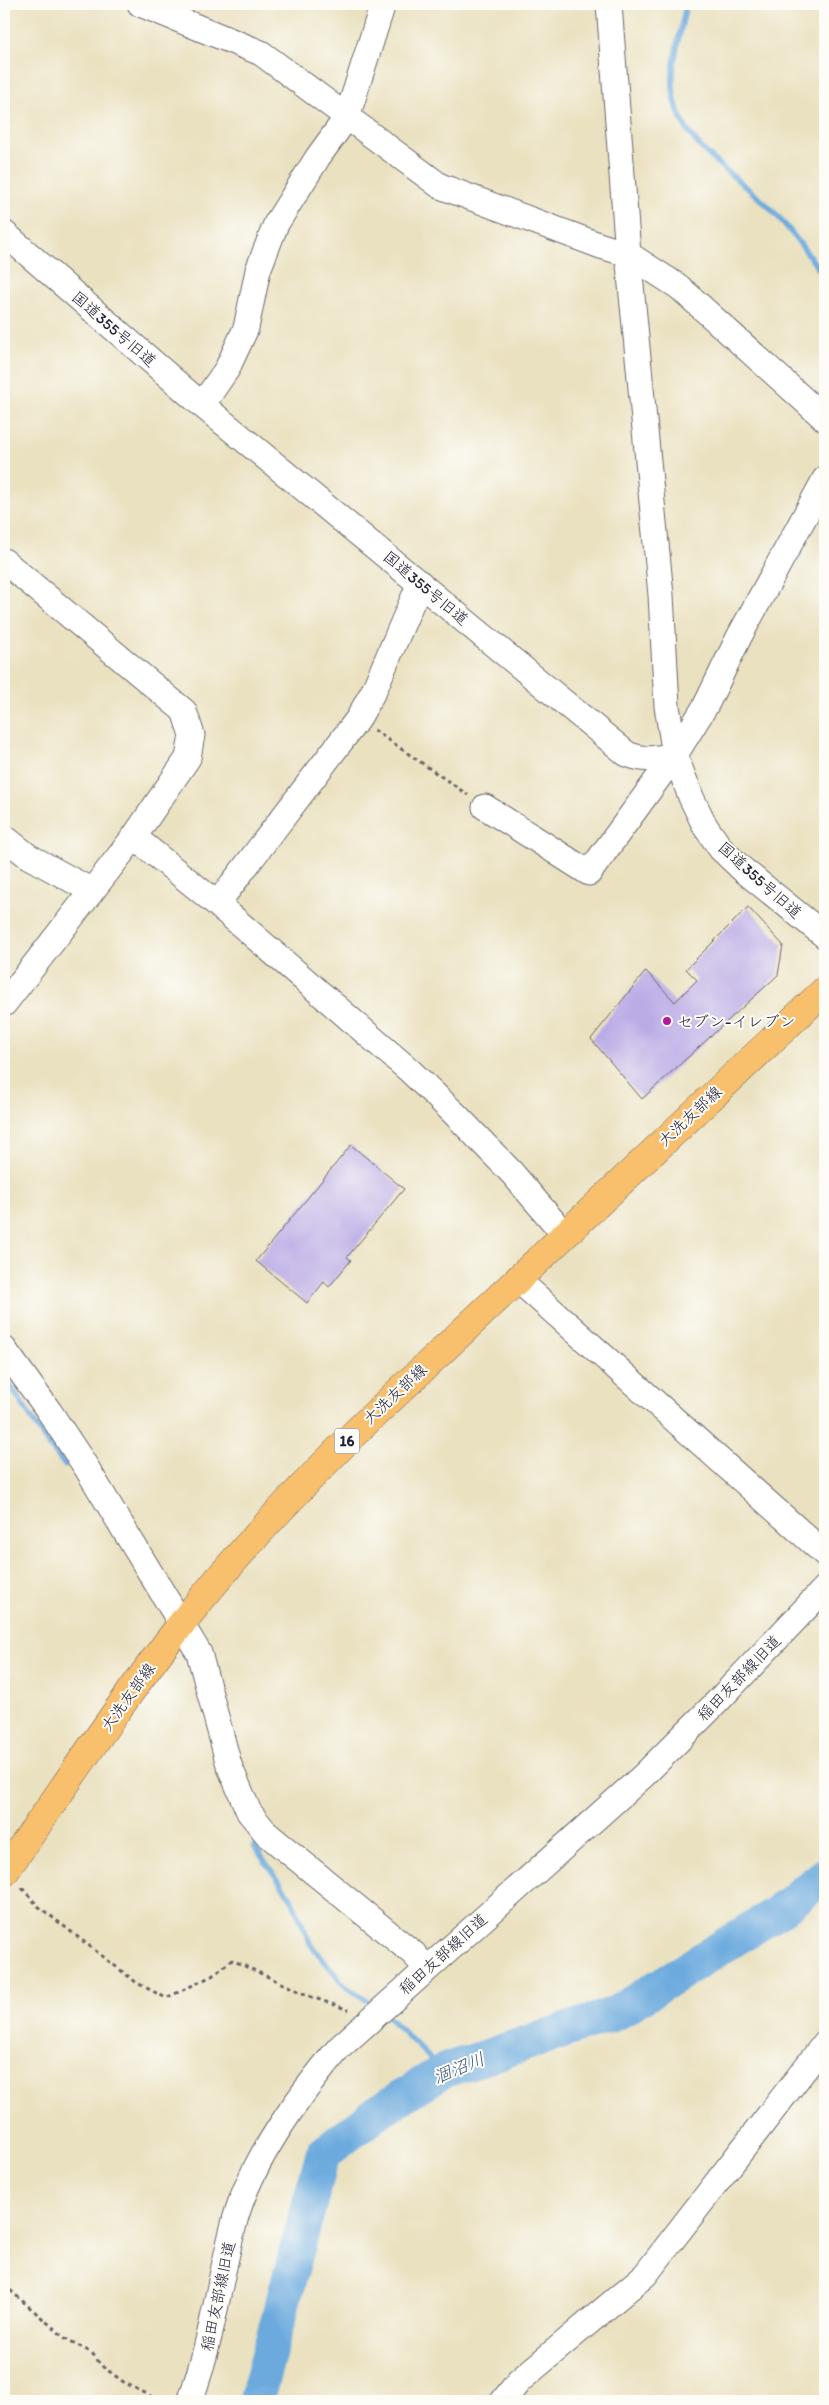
<svg xmlns="http://www.w3.org/2000/svg" width="829" height="2405" viewBox="0 0 829 2405" font-family="Itim,'Klee One',sans-serif">
<rect width="100%" height="100%" fill="#fdfcf7"/>
<filter id="ink" filterUnits="userSpaceOnUse"><feTurbulence type="fractalNoise" baseFrequency=".02" numOctaves="2"/><feDisplacementMap in="SourceGraphic" scale="10" xChannelSelector="R" yChannelSelector="G"/><feConvolveMatrix kernelMatrix="1 2 1 2 8 2 1 2 1" color-interpolation-filters="sRGB"/></filter>
<filter id="wash" filterUnits="userSpaceOnUse"><feTurbulence type="fractalNoise" baseFrequency=".0096" numOctaves="4" result="noise"/><feDisplacementMap in="SourceGraphic" scale="20" xChannelSelector="R" yChannelSelector="G"/><feGaussianBlur stdDeviation="1.12" result="paint"/><feColorMatrix in="noise" values="0 0 0 0 0 0 0 0 0 0 0 0 0 0 0 0 0 1.4 0 .05"/><feComposite in="paint" operator="in"/></filter>
<g filter="url(#wash)">
<rect width="100%" height="100%" fill="#eae1c0"/>
<g fill="none" stroke-linecap="round" stroke-linejoin="round">
<path stroke="#6caade" stroke-width="5.5" d="M686,4C682,28 671,62 673,87C678,148 735,172 773,211C792,231 808,255 825,277
M4,1375L47,1443L65,1465
M254,1846L291,1898L311,1945L345,1986L376,2006
M385,2014L443,2071"/>
<path stroke="#6caade" stroke-width="35" d="M256,2401L323,2154L379,2111L443,2071L614,2014L775,1914L825,1875"/>
</g>
<g id="blocks">
<path fill="#bcace6" d="M748,907L783,945L778,975L642,1099L591,1039L646,971L675,1002L697,980L686,969Z
M351,1145L404,1189L347,1257L351,1260L329,1287L324,1282L307,1303L256,1261Z"/>
</g>
</g>
<g filter="url(#ink)">
<use href="#blocks" fill-opacity="0" stroke="#68656a" stroke-width="1"/>
<g fill="none" stroke-linecap="round" stroke-linejoin="round">
<defs>
<path id="minor" d="M140,4L261,53L440,186L601,246L628,254L679,287L825,419
M609,4L628,254L661,595L667,706L675,755L691,797L705,826L721,849L742,869L825,936
M4,233L202,405L627,754C644,761 656,759 675,755
M202,405L227,369L246,328L258,270L276,224L318,157L347,117L383,4
M4,561L184,711L192,735L188,758L134,837L4,1004
M485,807L589,873L675,755L706,705L739,637L825,479
M4,837L28,856L92,891
M134,837L217,904L409,1070L455,1114L512,1173L564,1234
M217,904L358,719L374,690L420,583
M517,1279L825,1554
M4,1349L49,1411L86,1467L199,1653L229,1765L249,1812L267,1834L414,1954L426,1968
M190,2401C212,2342 219,2280 235,2220C251,2161 300,2094 339,2048L643,1776L716,1703L825,1588
M503,2401L519,2381L645,2275L825,2043"/>
<path id="major" d="M4,1873C63,1789 119,1704 182,1623C237,1553 298,1490 361,1427L825,990"/>
</defs>
<use href="#minor" stroke="#68656a" stroke-width="27"/>
<use href="#major" stroke="#68656a" stroke-width="29"/>
<path stroke="#68656a" stroke-width="3" stroke-dasharray="4 4" stroke-linecap="butt" d="M815,4L825,15
M374,730L468,795
M22,1888L38,1906L137,1983L166,1998L212,1976L232,1960L309,1996L349,2010
M4,2285L65,2338L92,2353L102,2366L125,2383L161,2401"/>
<use href="#minor" stroke="#fff" stroke-width="25"/>
<use href="#major" stroke="#f8bf6c" stroke-width="28"/>
</g>
</g>
<circle fill="#b5179e" stroke="#fdfcf7" stroke-width="2" cx="667" cy="1021" r="5"/>
<g text-anchor="middle" dominant-baseline="central" stroke-width="4" stroke-linejoin="round" paint-order="stroke">
<rect fill="#fdfcf7" stroke="#646373" stroke-width="1" x="334.5" y="1428.5" width="25" height="25" rx="4"/>
<g font-size="15" font-weight="bold" fill="#22223b">
<text x="347" y="1441">16</text>
</g>
<g font-size="16" fill="#22223b" stroke="#fdfcf7">
<text transform="translate(114 329) rotate(41)">国道355号旧道</text>
<text transform="translate(426 588) rotate(40)">国道355号旧道</text>
<text transform="translate(760 880) rotate(42)">国道355号旧道</text>
<text transform="translate(690 1116) rotate(-43)">大洗友部線</text>
<text transform="translate(395 1394) rotate(-43)">大洗友部線</text>
<text transform="translate(739 1678) rotate(-46)">稲田友部線旧道</text>
<text transform="translate(128 1697) rotate(-54)">大洗友部線</text>
<text transform="translate(443 1954) rotate(-42)">稲田友部線旧道</text>
<text transform="translate(218 2296) rotate(-78)">稲田友部線旧道</text>
</g>
<g font-size="16" fill="#22223b" stroke="#fdfcf7" text-anchor="start">
<text x="677" y="1021">セブン-イレブン</text>
</g>
<g font-size="18" font-style="italic" fill="#40587c" stroke="#fdfcf7">
<text transform="translate(459 2068) rotate(-22)">涸沼川</text>
</g>
</g>
<rect width="829" height="2405" fill="none" stroke="#fdfcf7" stroke-width="20"/>
</svg>
